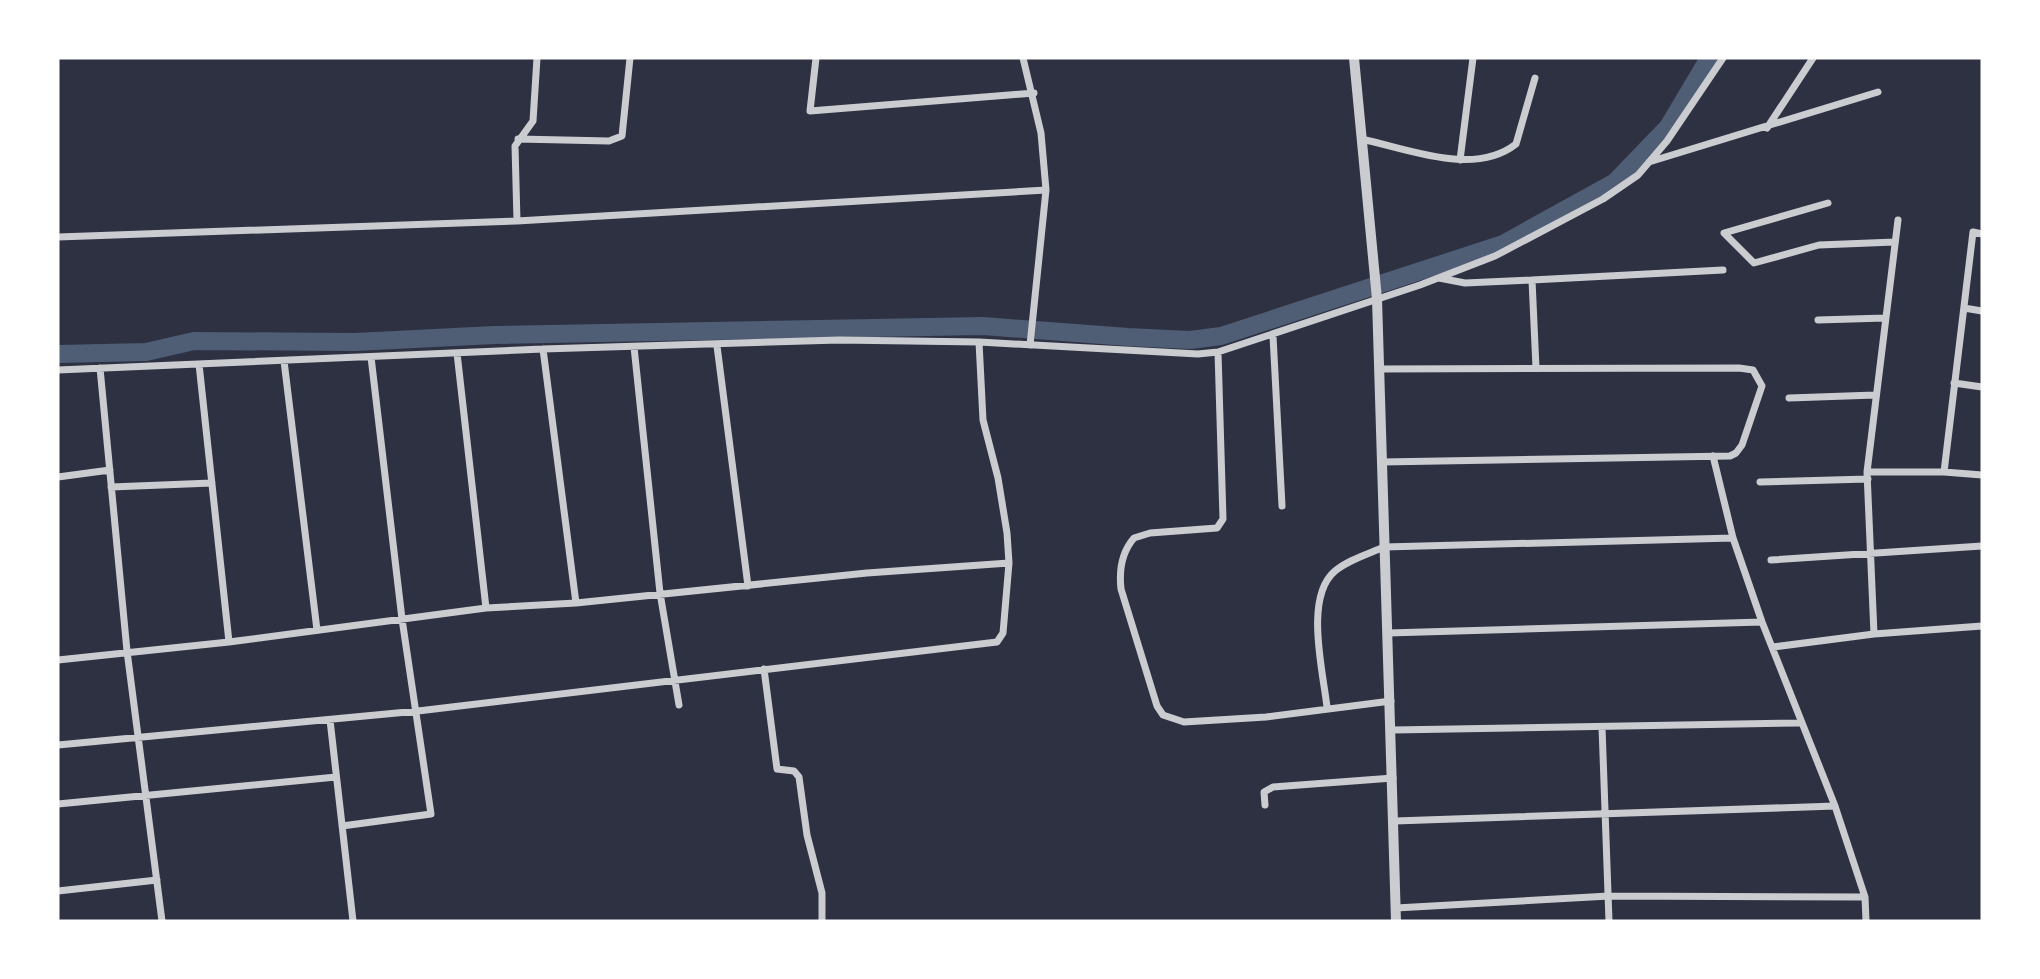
<svg xmlns="http://www.w3.org/2000/svg" width="2040" height="979" viewBox="0 0 2040 979" font-family="Barlow,sans-serif">
<rect width="100%" height="100%" fill="#2d3142"/>
<g fill="none" stroke-linecap="round" stroke-linejoin="round">
<path stroke="#4f5d75" stroke-width="18" d="M58,354L146,352L194,341L355,342L494,335L983,326L1128,337L1190,340L1221,336L1503,244L1615,182L1668,127L1709,58"/>
<path stroke="#caccd0" stroke-width="7" d="M816,58L810,111L1034,93
M1023,58L1041,133L1046,190L1030,345
M1767,128L1813,58
M518,139L609,141L622,136L630,58
M1361,139C1409,149 1474,177 1516,144L1535,78
M1460,160L1473,58
M1649,162L1878,92
M1828,203L1724,233L1754,263L1819,245L1895,242
M517,221L515,146L533,121L537,58
M58,237L517,221L1046,190
M1439,278L1465,283L1532,280
M1964,308L1982,311
M1818,320L1885,318
M1273,336L1282,506
M717,346L748,586
M634,347L660,593L679,705
M543,349L576,603
M1218,352L1223,519L1217,528L1150,533L1134,538C1121,553 1119,571 1121,589L1157,706L1163,715L1184,722L1266,717L1391,701
M457,353L486,608
M284,361L317,630
M199,364L229,642
M100,368L127,651L162,921
M1536,368L1532,280L1723,270
M1379,369L1739,368L1753,370L1762,386L1742,445L1736,453L1730,456L1382,462
M58,370L543,349L839,340L979,342L1198,354L1218,352L1420,285L1495,256L1603,199L1638,175L1667,141L1723,58
M1954,383L1982,387
M1789,398L1875,395
M1713,456L1733,538L1762,622L1835,806L1865,897L1866,921
M1867,472H1944L1973,232L1982,234
M1944,472L1982,475
M58,477L110,470
M1760,482L1868,479
M111,487L212,483
M1771,560L1982,546
M1388,633L1762,622
M1874,634L1867,472L1898,220
M1773,647L1874,634L1982,626
M58,660L229,642L486,608L576,603L867,573L1009,563
M764,669L777,769L794,771L799,777L807,835L822,893V921
M1327,707C1323,671 1304,597 1335,571C1348,560 1368,554 1384,547L1733,538
M330,720L353,921
M1602,727L1609,921
M1393,730L1799,723
M58,745L418,711L997,642L1003,633L1009,563L1007,533L998,478L983,420L979,342
M58,804L336,777
M1265,805L1264,792L1273,787L1393,778
M1395,821L1835,806
M342,826L431,814L402,619L371,357
M58,891L157,880
M1396,908L1609,896L1865,897"/>
<path stroke="#caccd0" stroke-width="10" d="M1354,58L1377,299L1396,921"/>
</g>
<rect width="2040" height="979" fill="none" stroke="#ffffff" stroke-width="119"/>
</svg>
